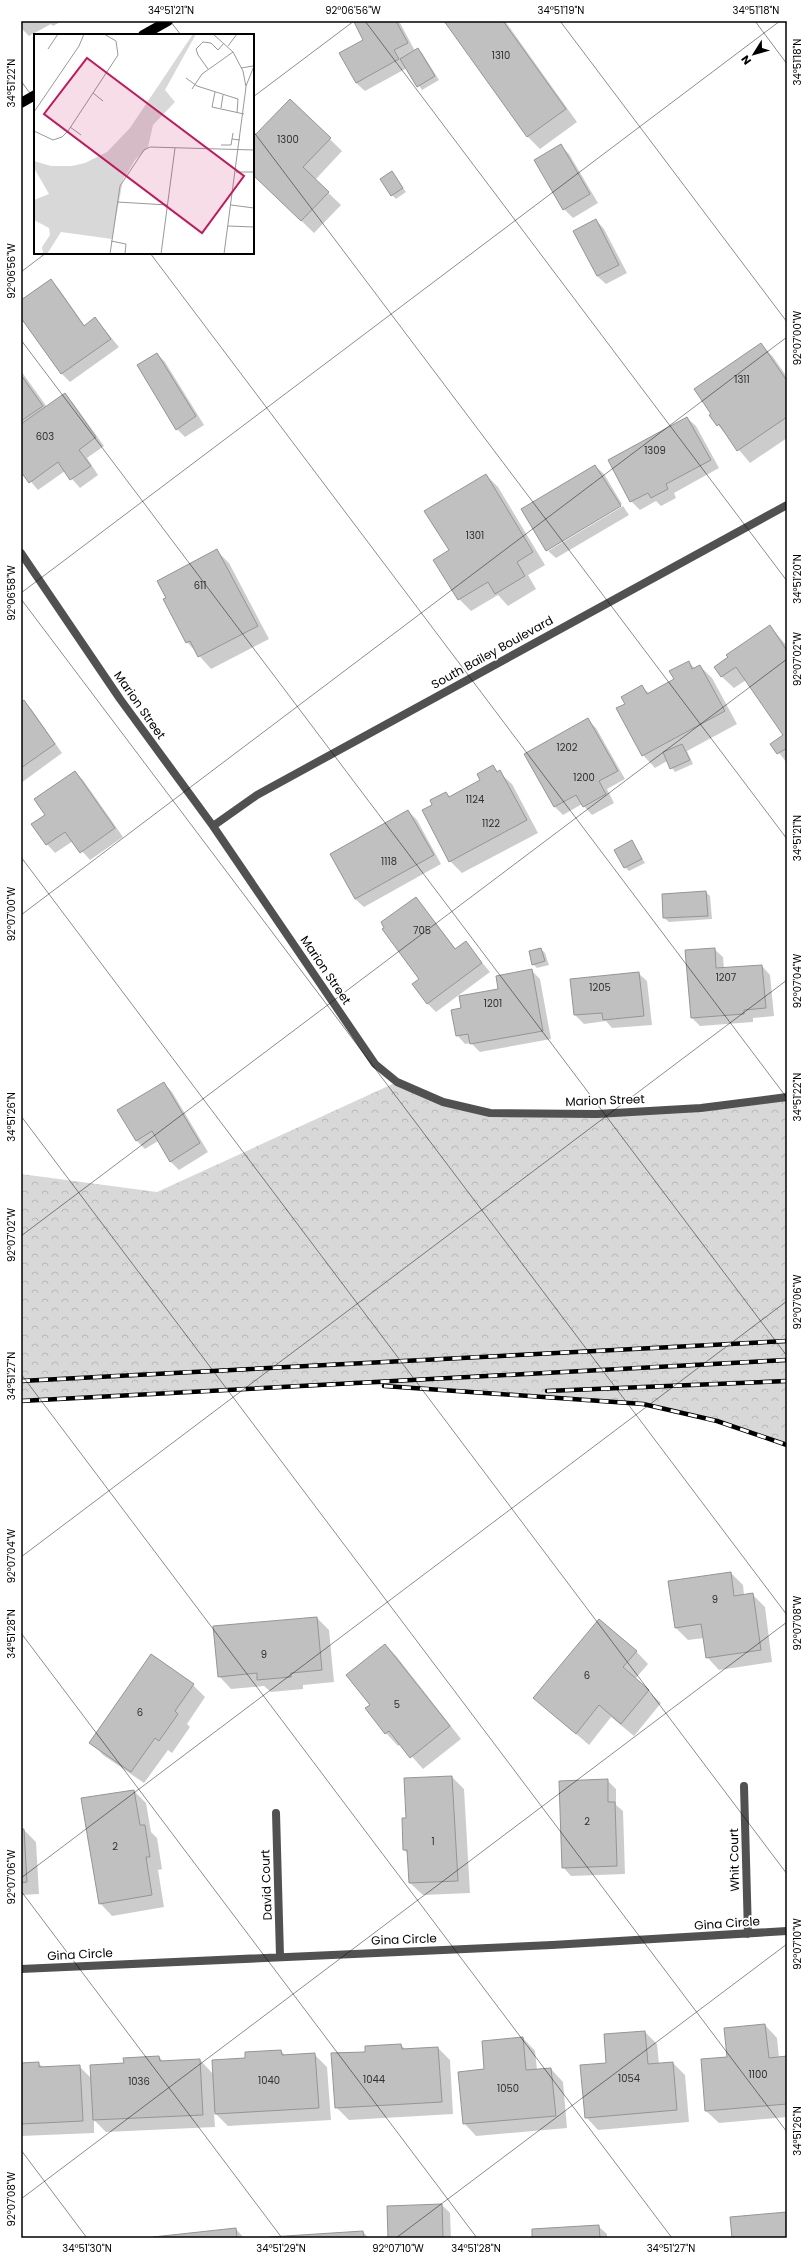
<svg xmlns="http://www.w3.org/2000/svg" width="808" height="2259" viewBox="0 0 808 2259" font-family="Poppins,sans-serif">
<defs>
<pattern id="forest-crowns" width="20" height="18" patternUnits="userSpaceOnUse"><rect width="20" height="18" fill="#d8d8d8"/><path d="M2 6a3 3 0 1 1 6 0M12 15a3 3 0 1 1 6 0" fill="none" stroke="#b8b8b8"/></pattern>
</defs>
<rect width="100%" height="100%" fill="#fff"/>
<path fill="url(#forest-crowns)" d="M397,1082L443,1102L490,1113L597,1114L787,1097V1445L717,1421L643,1404L508,1393L340,1383L21,1401V1174L157,1192Z"/>
<path fill="#0003" d="M21,21H62L53,26L51,24L29,36L21,28Z
M357,21H399L415,51L418,49L422,53L439,80L422,90L407,68L365,91L356,83L365,41L355,22Z
M445,21H505L577,122L540,149L528,137Z
M290,100L342,151L315,180L341,205L314,233L253,174V138Z
M560,145L569,154L598,203L573,218L564,209L535,160Z
M392,172L406,192L396,199L392,195Z
M596,220L604,229L627,273L606,284L597,276Z
M51,280L59,289L85,326L95,318L119,347L70,382L62,374L21,316V301Z
M761,344L773,357L787,377V438L750,463L718,425Z
M157,354L165,362L204,425L185,437L177,429Z
M21,371L47,407L65,394L73,403L104,446L87,458L98,475L80,488L65,471L38,490L21,470Z
M687,418L696,426L719,468L674,493L676,498L661,506L656,501L640,510L631,501Z
M595,466L604,474L622,504L548,548V551L623,506L629,515L556,558L547,550L523,509Z
M486,475L498,487L545,565L528,575L536,589L508,606L498,595L471,611L459,599L450,551Z
M217,551L229,563L269,639L211,669L187,642L167,598Z
M770,626L787,646V763L772,744L785,736L746,680L734,688L721,676Z
M689,662L695,669L700,666L712,678L737,724L687,751L693,764L675,772L667,761L655,768L643,755L626,705L642,687L649,693L675,680Z
M23,701L32,710L62,753L21,783V703Z
M587,719L596,728L625,779L607,789L614,803L592,815L582,804L563,815L555,807L525,755Z
M493,767L512,784L538,833L462,873L450,861L433,806L446,793L450,797L481,781Z
M75,772L83,780L123,837L90,860L73,841L55,853L47,844L46,815Z
M408,811L417,820L441,864L364,907L355,899Z
M632,841L645,863L629,871L625,867Z
M706,892L710,896L712,919L669,922L664,918Z
M416,898L456,949L465,942L490,972L436,1012L427,1003L420,979Z
M541,949L545,953L549,965L537,968L533,964Z
M714,949L723,957L724,969L762,966L770,975L774,1016L753,1018V1022L700,1026L692,1018Z
M531,970L540,979L551,1039L480,1052L471,1043L465,1044L457,1035L499,989Z
M638,973L647,981L652,1025L612,1028L606,1021L584,1024L575,1015L571,979Z
M164,1083L172,1092L208,1152L179,1170L170,1161L158,1141L145,1149L136,1140Z
M731,1573L743,1585L744,1595L752,1594L765,1607L772,1662L719,1670L707,1657L704,1638L688,1640L676,1628Z
M317,1618L329,1630L334,1682L303,1685V1689L271,1692L264,1686L231,1689L219,1676Z
M385,1645L397,1657L461,1739L423,1769L401,1744L398,1746L386,1733L367,1708L371,1705Z
M636,1651L648,1664L635,1679L661,1703L634,1736L611,1717L589,1745L535,1698Z
M193,1685L205,1697L187,1724L190,1727L172,1753L168,1750L144,1783L103,1755L91,1742Z
M452,1777L464,1789L470,1893L423,1895L410,1883L409,1854L404,1850L407,1819L405,1779Z
M607,1780L616,1789V1805L623,1811L625,1874L571,1876L563,1867Z
M134,1791L146,1803L151,1832L157,1838L162,1869L158,1870L164,1907L112,1916L100,1903Z
M21,1830H24L36,1842L39,1894L21,1895Z
M765,2025L777,2038L779,2058L787,2057V2117L719,2123L706,2111L728,2058Z
M645,2032L657,2044L659,2064L673,2063L685,2075L689,2122L598,2130L586,2117L607,2064L605,2035Z
M523,2038L535,2051L537,2070L551,2069L563,2082L567,2128L476,2136L464,2123L486,2070Z
M401,2045L406,2050L438,2048L450,2060L453,2114L349,2120L336,2107L366,2053Z
M281,2051L286,2056L315,2055L327,2067L331,2120L228,2126L214,2112L215,2127L106,2132L94,2120V2133L21,2136V2064L38,2063L44,2068L79,2066L91,2078L125,2064L159,2057L164,2062L200,2060L213,2074Z
M442,2205L450,2213L451,2238H389Z
M598,2226L607,2234V2238H533Z
M236,2229L244,2238H154Z
M363,2232L369,2238H275Z"/>
<path fill="#c0c0c0" stroke="#959595" d="M396,21L408,43L394,50L399,59L356,83L339,53L363,40L354,22Z
M444,21H503L566,109L527,137Z
M418,48L435,76L417,87L400,59Z
M290,99L331,138L303,167L329,192L301,221L253,175V137Z
M561,144L590,194L563,210L534,160Z
M392,171L403,188L391,196L380,179Z
M596,219L619,265L597,276L573,231Z
M51,279L84,326L95,317L111,339L61,374L21,318V300Z
M761,343L787,381V417L737,451L719,424L717,426L709,415L711,414L694,389Z
M157,353L196,416L176,430L137,365Z
M21,375L43,406L21,421Z
M65,393L96,437L79,450L91,466L70,480L58,462L29,483L21,472V424Z
M687,417L711,460L666,484L668,489L651,498L648,493L630,502L608,460Z
M595,465L621,506L546,551L521,509Z
M486,474L533,552L517,562L525,576L495,594L488,582L458,600L433,560L449,550L424,511Z
M217,549L258,626L198,657L190,641L186,643L163,599L166,598L157,581Z
M770,625L787,651V748L777,754L770,744L783,735L736,667L721,677L714,667L728,657L726,655Z
M689,661L692,669L700,665L725,711L642,756L616,708L625,704L621,697L642,685L647,694L674,679L669,671Z
M24,700L55,744L21,768V702Z
M588,718L618,771L599,781L606,794L583,807L576,795L554,807L524,754Z
M682,744L690,760L670,769L663,752Z
M493,765L497,772L500,770L527,820L449,862L422,810L432,805L430,800L446,792L449,797L480,780L477,774Z
M75,771L115,828L80,853L65,832L46,845L31,824L45,815L34,799Z
M408,810L434,855L355,899L330,854Z
M632,840L642,859L624,868L614,850Z
M706,891L708,916L663,918L662,894Z
M416,897L455,949L466,941L482,963L427,1004L412,984L419,979L382,929L384,928L381,922Z
M541,948L545,961L532,965L529,951Z
M715,948L716,968L762,965L766,1008L744,1010V1014L691,1018L685,950Z
M532,969L543,1031L470,1044L468,1034L456,1036L451,1010L461,1008L459,996L498,989L496,976Z
M639,972L644,1016L603,1020L602,1013L574,1015L570,979Z
M164,1082L200,1143L170,1162L152,1131L136,1141L117,1110Z
M731,1572L734,1596L753,1593L761,1650L706,1658L701,1624L675,1628L668,1581Z
M317,1617L322,1670L291,1673V1677L257,1680V1673L218,1677L213,1626Z
M599,1619L637,1651L623,1667L649,1690L621,1724L599,1705L576,1734L533,1698Z
M385,1644L450,1726L410,1758L389,1731L385,1734L365,1708L370,1705L346,1675Z
M151,1654L194,1684L175,1711L178,1714L159,1741L155,1738L131,1772L89,1743Z
M452,1776L458,1881L409,1883L407,1850H403L402,1818H406L404,1778Z
M608,1779V1802H615L617,1866L562,1868L559,1781Z
M134,1790L140,1825H145L150,1857H146L152,1895L99,1904L81,1798Z
M21,1829H24L27,1882L21,1883Z
M765,2024L769,2058L787,2056V2104L705,2111L701,2059L727,2057L724,2028Z
M645,2031L648,2064L673,2062L677,2110L585,2118L580,2065L606,2063L604,2034Z
M523,2037L526,2070L551,2068L556,2116L463,2124L458,2072L484,2069L482,2041Z
M401,2044L402,2049L438,2047L442,2102L335,2108L331,2053L365,2052V2046Z
M281,2050L282,2055L315,2053L319,2108L215,2114L212,2060L245,2058V2052Z
M159,2056L160,2061L200,2059L203,2115L93,2120L90,2065L124,2063L123,2058Z
M39,2062V2067L80,2065L83,2121L21,2124V2063Z
M442,2204L443,2238H388L387,2206Z
M787,2212V2238H732L730,2217Z
M599,2225L600,2238H532V2229Z
M236,2228L237,2238H153V2237Z
M363,2231L364,2238L270,2237Z"/>
<g fill="none" stroke-linecap="round" stroke-linejoin="round">
<path stroke="#515151" stroke-width="8" d="M21,553L120,699L213,826L375,1064L397,1082L443,1102L490,1113L597,1114L701,1108L787,1097
M213,826L257,795L787,505
M744,1786L748,1934
M276,1813L280,1956
M21,1969L552,1945L787,1931"/>
<path stroke="#000" stroke-width="10" d="M143,35L168,21
M21,103L35,95"/>
<defs>
<path id="rail" d="M21,1381L787,1341
M384,1386L643,1404L717,1421L787,1445
M547,1391L787,1381
M21,1401L787,1360"/>
</defs>
<use href="#rail" stroke="#000" stroke-width="4.5"/>
<use href="#rail" stroke="#fff" stroke-width="3" stroke-dasharray="9" stroke-linecap="butt"/>
</g>
<path fill="none" stroke="#000" stroke-width="1" stroke-opacity="0.45" d="M170,21L181,35M365,21L787,581M560,21L787,322M755,21L787,64M21,81L35,100M253,97L354,21M253,131L787,839M150,253L787,1098M21,272L46,253M21,340L787,1356M21,593L780,21M21,599L787,1615M21,857L787,1874M21,915L787,337M21,1116L787,2132M21,1236L787,659M21,1374L672,2238M21,1557L787,980M21,1633L477,2238M21,1878L787,1301M21,1891L282,2238M21,2150L87,2238M21,2199L787,1622M396,2238L787,1944"/>
<g text-anchor="middle" dominant-baseline="central" stroke-width="3.5" stroke-linejoin="round" paint-order="stroke">
<g font-size="10" fill="#303030">
<text x="501" y="55">1310</text>
<text x="288" y="139">1300</text>
<text x="742" y="379">1311</text>
<text x="45" y="436">603</text>
<text x="655" y="450">1309</text>
<text x="475" y="535">1301</text>
<text x="200" y="585">611</text>
<text x="567" y="747">1202</text>
<text x="584" y="777">1200</text>
<text x="475" y="799">1124</text>
<text x="491" y="823">1122</text>
<text x="389" y="861">1118</text>
<text x="422" y="930">705</text>
<text x="726" y="977">1207</text>
<text x="600" y="987">1205</text>
<text x="493" y="1003">1201</text>
<text x="715" y="1599">9</text>
<text x="264" y="1654">9</text>
<text x="587" y="1675">6</text>
<text x="397" y="1704">5</text>
<text x="140" y="1712">6</text>
<text x="587" y="1821">2</text>
<text x="433" y="1841">1</text>
<text x="115" y="1846">2</text>
<text x="758" y="2074">1100</text>
<text x="629" y="2078">1054</text>
<text x="374" y="2079">1044</text>
<text x="269" y="2080">1040</text>
<text x="139" y="2081">1036</text>
<text x="508" y="2088">1050</text>
</g>
<g font-size="12" fill="#000" stroke="#fff">
<text transform="translate(492 652) rotate(-29)">South Bailey Boulevard</text>
<text transform="translate(140 705) rotate(55)">Marion Street</text>
<text transform="translate(326 970) rotate(56)">Marion Street</text>
<text transform="translate(605 1100) rotate(-2)">Marion Street</text>
<text transform="translate(734 1860) rotate(-91)">Whit Court</text>
<text transform="translate(266 1885) rotate(-92)">David Court</text>
<text transform="translate(727 1923) rotate(-4)">Gina Circle</text>
<text transform="translate(404 1939) rotate(-2)">Gina Circle</text>
<text transform="translate(80 1954) rotate(-3)">Gina Circle</text>
</g>
</g>
<g transform="translate(34 34)">
<rect width="220" height="220" fill="#fff"/>
<path d="M159,0H162L131,56L141,68L119,91L114,113L101,126L89,146L78,205L27,198L13,220H9L8,213L16,201L15,194L0,186V166L15,160L0,134V127L17,132H38L51,129L73,118L96,94Z" fill="#d8d8d8"/>
<path fill="none" stroke="#999" stroke-width="1" d="M179,0L199,18L209,37L212,53L190,220M194,12L203,0M14,15L24,0M207,34L219,32M174,35L164,21L162,15L169,8L177,9L184,16L190,9M152,44L163,52L204,65L203,79M212,52L220,32M158,55L168,40L199,18M181,58L178,73L210,80M59,59L69,67M187,74L189,61M0,78L45,12L50,0M36,93L47,101M0,97L19,106L28,103L34,97L84,21L82,7L70,0M199,99L198,105L206,106M187,111H197L198,105M202,138H220M83,168L134,171M197,171L220,174M194,192L220,193M77,207L92,210L91,220M76,220L86,152L110,116L116,113L220,116M127,220L141,114"/>
<path fill="#c2185b" fill-opacity="0.15" stroke="#c2185b" stroke-width="2" d="M53,24L210,142L168,199L10,80Z"/>
<rect width="220" height="220" fill="none" stroke="#000" stroke-width="2"/>
</g>
<rect width="808" height="2259" fill="none" stroke="#ffffff" stroke-width="44"/>
<g transform="translate(754 54) rotate(233)" stroke="#ffffff" stroke-width="3" paint-order="stroke">
<path d="M0-3L7 15L0 10L-7 15Z" fill="#000000"/>
<text y="-6" font-size="11" font-weight="bold" text-anchor="middle" fill="#000000">N</text>
</g>
<rect x="22" y="22" width="764" height="2215" fill="none" stroke="#000" stroke-width="1.5"/>
<g font-size="10" text-anchor="middle" fill="#000">
<text x="171" y="14">34°51'21"N</text>
<text x="353" y="14">92°06'56"W</text>
<text x="561" y="14">34°51'19"N</text>
<text x="756" y="14">34°51'18"N</text>
<text transform="translate(797 62) rotate(-90)" y="4">34°51'18"N</text>
<text transform="translate(11 83) rotate(-90)" y="4">34°51'22"N</text>
<text transform="translate(11 271) rotate(-90)" y="4">92°06'56"W</text>
<text transform="translate(797 338) rotate(-90)" y="4">92°07'00"W</text>
<text transform="translate(797 579) rotate(-90)" y="4">34°51'20"N</text>
<text transform="translate(11 593) rotate(-90)" y="4">92°06'58"W</text>
<text transform="translate(797 659) rotate(-90)" y="4">92°07'02"W</text>
<text transform="translate(797 838) rotate(-90)" y="4">34°51'21"N</text>
<text transform="translate(11 914) rotate(-90)" y="4">92°07'00"W</text>
<text transform="translate(797 981) rotate(-90)" y="4">92°07'04"W</text>
<text transform="translate(797 1097) rotate(-90)" y="4">34°51'22"N</text>
<text transform="translate(11 1117) rotate(-90)" y="4">34°51'26"N</text>
<text transform="translate(11 1235) rotate(-90)" y="4">92°07'02"W</text>
<text transform="translate(797 1302) rotate(-90)" y="4">92°07'06"W</text>
<text transform="translate(11 1376) rotate(-90)" y="4">34°51'27"N</text>
<text transform="translate(11 1556) rotate(-90)" y="4">92°07'04"W</text>
<text transform="translate(797 1623) rotate(-90)" y="4">92°07'08"W</text>
<text transform="translate(11 1634) rotate(-90)" y="4">34°51'28"N</text>
<text transform="translate(11 1877) rotate(-90)" y="4">92°07'06"W</text>
<text transform="translate(797 1944) rotate(-90)" y="4">92°07'10"W</text>
<text transform="translate(797 2131) rotate(-90)" y="4">34°51'26"N</text>
<text transform="translate(11 2199) rotate(-90)" y="4">92°07'08"W</text>
<text x="87" y="2252">34°51'30"N</text>
<text x="281" y="2252">34°51'29"N</text>
<text x="398" y="2252">92°07'10"W</text>
<text x="476" y="2252">34°51'28"N</text>
<text x="671" y="2252">34°51'27"N</text>
</g>
</svg>
